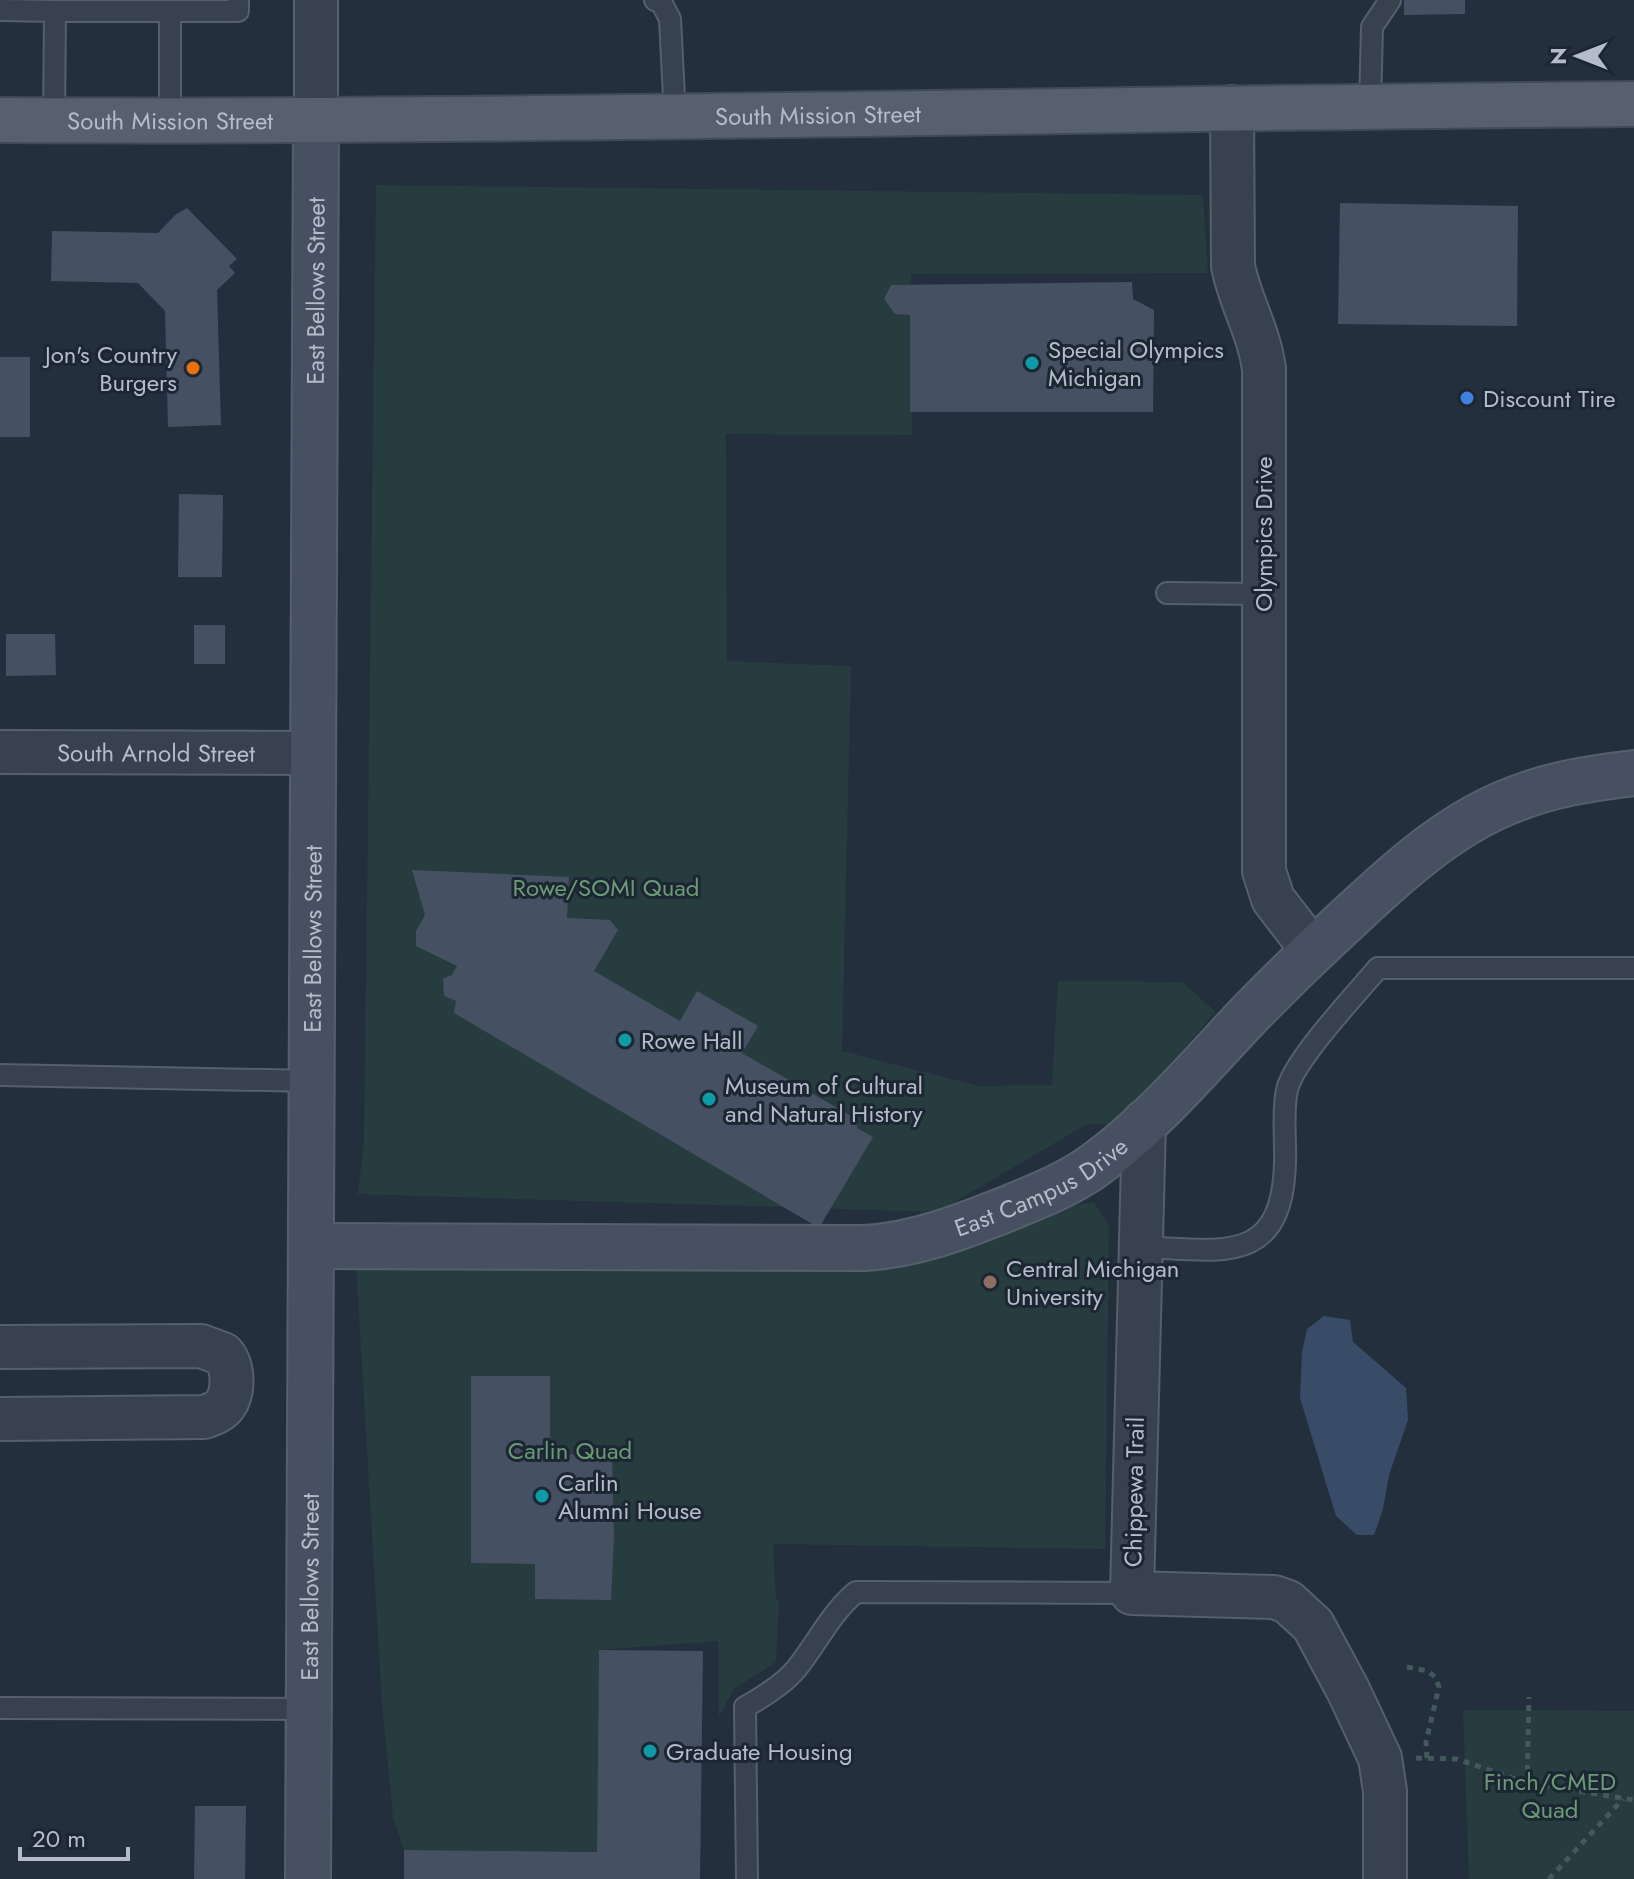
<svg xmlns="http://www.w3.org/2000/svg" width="1634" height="1879" viewBox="0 0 1634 1879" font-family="Jost,sans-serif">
<rect width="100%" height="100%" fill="#242f3e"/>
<path fill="#263c3f" d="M376,185L1203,195L1208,273L911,274L912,435L726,434L727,661L851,666L842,1051L979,1086L1052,1085L1058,981L1182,982L1216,1012L1116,1125L1087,1124L938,1212L358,1194L364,1140Z
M1094,1202L1109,1226L1105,1549L773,1544L776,1600L779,1601L776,1662L734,1689L719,1717L718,1641L599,1650L597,1852L404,1850L393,1817L382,1704L355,1247L821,1248Z
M1463,1710L1634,1711V1879H1469Z"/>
<path fill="#394c67" d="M1324,1316L1350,1320L1353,1342L1406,1388L1408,1420L1389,1475L1383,1509L1374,1535H1357L1336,1516L1300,1398L1302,1352L1307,1329Z"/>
<path fill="#455162" d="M1404,0H1465V14L1404,15Z
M1340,203L1518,206L1517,326L1338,324Z
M187,208L237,259L229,266L235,273L217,290L221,425L168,427L165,311L138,283L51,281L52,231L158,233L175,215Z
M1132,282L1133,299L1154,310L1153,412H910V315L895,314L884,299L891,285Z
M0,357H30V437H0Z
M179,494L223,495L222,577H178Z
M194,625H225V664H194Z
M6,634H55L56,675L6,676Z
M412,870L569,877L567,918L610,920L618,930L594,971L680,1021L697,991L758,1026L742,1053L858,1120L857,1128L873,1137L819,1228L454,1013L456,1001L444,996L443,979L452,975L457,966L416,946V931L425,915Z
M471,1376H550V1454L612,1455L614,1537L611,1600L535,1599V1564L471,1563Z
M599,1650L703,1651L700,1879H404V1850L597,1852Z
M195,1806H246L245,1879H194Z"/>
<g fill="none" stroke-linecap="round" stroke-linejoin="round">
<defs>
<path id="lane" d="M655,0L661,2L670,19L675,116
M0,10L55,11L54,121
M55,11H238V0
M170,11V121
M1370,106L1372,27L1390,0
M1167,593L1262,594
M0,1075L313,1081
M1142,1247C1221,1250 1282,1267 1285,1163C1286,1140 1282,1113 1287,1090C1293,1061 1357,993 1378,968H1634
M0,1708L309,1709
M747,1879L745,1707C763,1697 784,1684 797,1668C817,1643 831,1613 856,1592L1132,1593"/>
<g id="street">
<path d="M316,0V122"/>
<path d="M1232,107L1233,266C1240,302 1259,331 1264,369V871L1273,899L1313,951"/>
<path id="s1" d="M0,752L314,753"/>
<path d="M1144,1122L1132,1593L1274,1597L1288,1602L1313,1625L1348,1690L1380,1758L1385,1791V1879"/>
<path d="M0,1347L201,1346L223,1354C234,1367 235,1395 222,1408C217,1413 210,1415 204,1417L0,1419"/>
</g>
<g id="secondary">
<path id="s2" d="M311,1246L864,1248C916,1245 961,1227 1009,1208C1038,1196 1069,1184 1095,1165C1150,1125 1196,1071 1242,1022C1278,984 1316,948 1355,912C1400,870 1448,827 1505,803C1547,785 1590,778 1634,773"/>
<path id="s3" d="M308,1879L316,122"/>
</g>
<g id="primary">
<path id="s4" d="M0,120C545,123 1089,108 1634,104"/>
</g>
</defs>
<use href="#lane" stroke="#565f6c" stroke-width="24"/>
<use href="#street" stroke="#565f6c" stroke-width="46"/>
<use href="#secondary" stroke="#565f6c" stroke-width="48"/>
<use href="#primary" stroke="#414a57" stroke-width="48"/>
<path stroke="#44595c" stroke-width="5" stroke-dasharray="6 6" stroke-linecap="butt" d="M1407,1667L1428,1671L1435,1677L1439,1687L1426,1742L1427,1759
M1416,1758L1457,1759L1527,1783L1634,1800
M1527,1783L1529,1697
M1549,1879L1623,1799"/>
<use href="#lane" stroke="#38414e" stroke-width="20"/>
<use href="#street" stroke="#38414e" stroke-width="42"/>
<use href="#secondary" stroke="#465061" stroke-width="44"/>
<use href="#primary" stroke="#56606e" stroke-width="44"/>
</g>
<g fill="#0f9aa8" stroke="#1d2633" stroke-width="3">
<circle cx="1032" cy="363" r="8"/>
<circle cx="625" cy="1040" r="8"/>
<circle cx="709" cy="1099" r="8"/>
<circle cx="542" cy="1496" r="8"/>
<circle cx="650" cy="1751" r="8"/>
</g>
<circle fill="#e8710a" stroke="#1d2633" stroke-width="3" cx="193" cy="368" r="8"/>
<circle fill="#3f7fe0" stroke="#1d2633" stroke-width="3" cx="1467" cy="398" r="8"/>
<circle fill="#8d6e63" stroke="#1d2633" stroke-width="3" cx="990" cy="1282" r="8"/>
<g text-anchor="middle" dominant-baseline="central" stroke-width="6" stroke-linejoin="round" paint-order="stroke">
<g font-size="24" fill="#b4bcc9" stroke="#1d2633">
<text stroke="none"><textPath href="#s4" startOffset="818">South Mission Street</textPath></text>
<text stroke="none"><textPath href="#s4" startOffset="170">South Mission Street</textPath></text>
<text stroke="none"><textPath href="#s3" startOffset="1588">East Bellows Street</textPath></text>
<text transform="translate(1263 534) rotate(-90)">Olympics Drive</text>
<text stroke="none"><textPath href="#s1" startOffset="156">South Arnold Street</textPath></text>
<text stroke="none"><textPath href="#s3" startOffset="940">East Bellows Street</textPath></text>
<text stroke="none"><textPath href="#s2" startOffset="742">East Campus Drive</textPath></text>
<text transform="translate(1134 1492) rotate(-89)">Chippewa Trail</text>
<text stroke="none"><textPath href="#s3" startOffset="292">East Bellows Street</textPath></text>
</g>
<g font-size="24" fill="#b4bcc9" stroke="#1d2633" text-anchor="start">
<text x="1048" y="349">Special Olympics<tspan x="1048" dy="28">Michigan</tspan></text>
<text x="177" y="354" text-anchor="end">Jon's Country<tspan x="177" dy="28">Burgers</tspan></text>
<text x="1483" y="398">Discount Tire</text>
<text x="641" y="1040">Rowe Hall</text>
<text x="725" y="1085">Museum of Cultural<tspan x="725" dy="28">and Natural History</tspan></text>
<text x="1006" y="1268">Central Michigan<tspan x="1006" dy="28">University</tspan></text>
<text x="558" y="1482">Carlin<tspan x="558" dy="28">Alumni House</tspan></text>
<text x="666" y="1751">Graduate Housing</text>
</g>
<g font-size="24" fill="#6b9a76" stroke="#1d2633">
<text x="606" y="887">Rowe/SOMI Quad</text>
<text x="570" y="1450">Carlin Quad</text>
<text x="1550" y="1781">Finch/CMED<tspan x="1550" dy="28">Quad</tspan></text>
</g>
</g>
<g transform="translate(1578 56) rotate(270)" stroke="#1d2633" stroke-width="6" paint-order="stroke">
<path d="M0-6L14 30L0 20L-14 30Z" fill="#b4bcc9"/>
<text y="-12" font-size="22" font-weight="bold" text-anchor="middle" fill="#b4bcc9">N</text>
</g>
<path d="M20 1847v12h108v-12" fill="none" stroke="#b4bcc9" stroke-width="4"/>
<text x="32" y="1847" font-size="24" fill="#b4bcc9" stroke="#1d2633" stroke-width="6" paint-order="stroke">20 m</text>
</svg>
